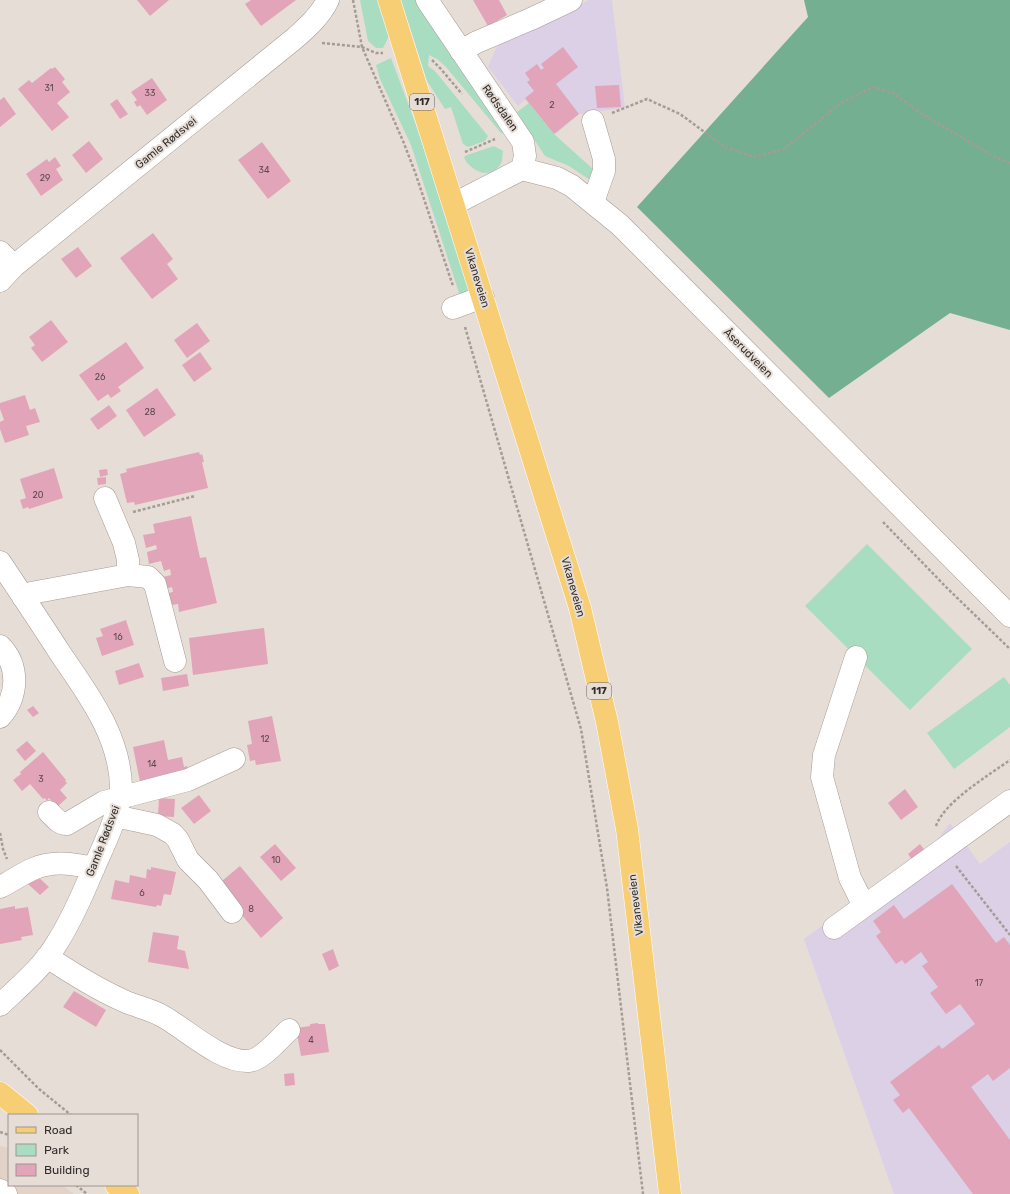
<svg xmlns="http://www.w3.org/2000/svg" width="1010" height="1194" viewBox="0 0 1010 1194" font-family="Rubik,sans-serif">
<rect width="100%" height="100%" fill="#e7ddd7"/>
<path fill="#e3d2c7" d="M0,1146L9,1148V1185H62L74,1194H0Z"/>
<path fill="#dbd0e5" d="M589,0H612L625,108L579,114L556,134L525,100L518,106L488,67L497,46Z
M950,823L980,864L1010,842V1194H894L804,939L931,848Z"/>
<path fill="#a8ddc1" d="M360,0H378L389,36L383,48H376L368,41Z
M401,0H419L505,133H501L446,67L437,59L429,55L428,66L435,71L488,136L485,141L468,147L463,144L451,107L445,109L427,81Z
M391,58L419,133L472,292L460,296L411,145L380,79L376,65Z
M529,103L554,134L593,169L590,180L569,166L545,156L539,147L517,112Z
M494,146L503,151C502,155 503,160 501,163C495,175 484,175 474,169C469,165 466,163 464,157L467,155Z
M867,544L972,649L910,710L805,606Z
M1004,677L1010,685V727L954,769L927,733Z"/>
<path fill="#73af90" d="M804,0H1010V330L950,313L829,398L637,207L808,17Z"/>
<path fill="#e2a4b9" d="M137,0H169L150,16Z
M251,0H296L261,26L245,4Z
M473,0H499L507,15L488,26Z
M563,47L578,67L556,84L579,114L554,134L525,98L534,91L527,82L530,80L525,73L537,64L541,70L544,68L541,64Z
M55,67L65,79L62,82L70,92L57,103L69,117L52,131L18,89L29,80L32,83L51,68L52,69Z
M152,78L167,100L147,115L140,105L137,107L134,102L137,100L131,92Z
M619,85L621,107L597,108L595,86Z
M4,97L16,114L0,127V100Z
M117,99L128,114L120,119L110,104Z
M89,141L103,159L86,173L72,155Z
M262,142L291,181L268,199L238,160Z
M55,157L61,166L56,169L63,180L41,196L26,174L47,159L49,162Z
M153,233L173,259L167,264L178,279L152,299L120,258Z
M78,247L92,266L76,278L61,259Z
M51,320L68,342L42,362L31,348L35,345L29,337Z
M197,323L210,341L187,358L174,340Z
M126,342L144,368L118,387L121,391L111,398L108,394L98,401L79,375Z
M200,352L212,369L194,382L182,365Z
M157,388L176,415L144,437L126,410Z
M25,395L30,410L35,408L40,422L26,426L29,435L5,443L0,429V422L4,420L0,409V403Z
M109,405L117,416L98,430L90,419Z
M199,452L200,455L202,454L204,462H202L208,488L135,505L134,502L127,503L120,474L127,472L126,469Z
M54,468L63,498L29,509L28,507L23,509L20,500L26,498L20,479Z
M107,469L108,475L100,477L99,470Z
M106,477V484L98,485L97,478Z
M191,516L200,558L206,557L217,603L179,612L178,604L165,606L163,594L173,592L172,587L162,590L159,578L171,575L170,569L164,571L161,561L149,564L147,552L157,549L156,545L146,548L143,535L155,533L153,524Z
M126,620L134,645L102,656L96,638L103,636L100,629Z
M264,628L268,664L193,675L189,638Z
M139,663L144,677L119,685L115,671Z
M187,674L189,686L163,691L161,678Z
M33,706L39,713L33,717L27,710Z
M272,716L281,761L256,765L255,760L250,761L247,745L252,744L248,721Z
M164,740L168,760L182,757L184,767L187,766L188,772L141,787L133,747Z
M27,741L36,751L25,761L16,750Z
M43,752L66,780L65,781L67,783L60,790L67,798L57,807L49,798L47,801L45,798L43,799L30,784L22,791L13,780L21,774L20,772Z
M905,789L918,807L901,820L888,803Z
M199,795L211,811L194,824L181,808Z
M159,798L175,799L174,817L158,816Z
M275,844L296,868L281,881L260,857Z
M920,844L926,852L913,861L908,854Z
M240,866L283,918L261,938L217,885Z
M151,867L176,872L171,895L164,894L161,906L157,905L156,907L111,899L115,880L129,883L130,875L149,879L146,878L147,869L151,870Z
M36,875L49,887L40,895L28,884Z
M952,884L996,943L1004,937L1010,945V1068L993,1081L988,1074L971,1087L1010,1140V1194H973L909,1108L903,1113L893,1100L900,1095L890,1082L939,1045L942,1049L975,1024L960,1004L946,1014L930,993L938,987L922,966L928,962L921,952L905,964L902,960L896,964L876,936L881,932L873,921L894,905L904,919Z
M15,906V909L28,907L33,935L21,937L22,940L0,944V909Z
M153,932L179,936L177,949L185,951L189,969L148,962Z
M333,949L339,966L329,971L322,954Z
M74,991L106,1010L96,1027L63,1007Z
M318,1023V1024H325L329,1052L301,1056L296,1028L310,1026V1024Z
M294,1073L295,1085L285,1086L284,1074Z"/>
<g fill="none" stroke-linecap="round" stroke-linejoin="round">
<defs>
<path id="minor" d="M427,0L523,142L525,156L522,169
M461,51L477,42L531,19L571,0
M593,202L604,171V159L593,121
M454,204L522,169L557,178L572,186L620,225L660,265L1010,616
M0,252L14,266
M0,281L14,266L294,39C307,28 320,16 328,0
M453,308L483,297
M105,498L124,543L128,560V575
M0,562C20,592 40,622 60,653C88,694 121,737 121,789C120,813 102,849 92,872C82,896 71,921 57,943C43,967 20,986 0,1005
M23,597L31,593L128,575L148,577L155,584L175,661
M0,646C20,666 18,697 0,717
M856,657L824,755L822,777L850,878L864,906
M49,812C55,818 59,824 67,824L104,802L188,780L234,759
M115,816L157,825L173,834L178,840L188,860L208,880L232,912
M0,887C11,882 21,874 33,869C54,860 72,864 94,868
M834,928L1010,801
M47,957C72,973 97,989 124,1001C137,1007 151,1009 164,1017C187,1030 222,1063 249,1061C262,1060 280,1038 289,1030
M0,1190L6,1194"/>
<path id="major" d="M389,0L580,608L607,722L627,829L670,1194
M0,1093L27,1115
M116,1185L128,1194"/>
</defs>
<use href="#minor" stroke="#a59b95" stroke-width="23"/>
<use href="#major" stroke="#fff" stroke-width="23"/>
<path stroke="#a49c97" stroke-width="2.5" stroke-dasharray="3 2" stroke-linecap="butt" d="M353,0L362,47L403,141L415,172L453,286
M322,43L362,47L376,53H383
M432,60L440,68L462,94
M612,113L647,99L680,114L725,147L754,157L784,149L841,103L873,87L893,93L922,114L995,157L1010,163
M465,152L495,139
M465,327L581,729L607,888L643,1194
M133,512L195,496
M883,522L948,589L1010,649
M936,826C944,802 989,775 1010,760
M0,833L3,849L7,859
M956,866L1010,935
M0,1050L39,1089L71,1115
M0,1132L9,1135
M76,1185L87,1194"/>
<use href="#minor" stroke="#fff" stroke-width="22"/>
<use href="#major" stroke="#f7ce74" stroke-width="22"/>
</g>
<g text-anchor="middle" dominant-baseline="central" stroke-width="4" stroke-linejoin="round" paint-order="stroke">
<g font-size="9" fill="#5c4a4e">
<text x="49" y="88">31</text>
<text x="150" y="93">33</text>
<text x="552" y="105">2</text>
<text x="264" y="170">34</text>
<text x="45" y="178">29</text>
<text x="100" y="377">26</text>
<text x="150" y="412">28</text>
<text x="38" y="495">20</text>
<text x="118" y="637">16</text>
<text x="265" y="739">12</text>
<text x="152" y="764">14</text>
<text x="41" y="779">3</text>
<text x="276" y="860">10</text>
<text x="142" y="893">6</text>
<text x="251" y="909">8</text>
<text x="979" y="983">17</text>
<text x="311" y="1040">4</text>
</g>
<g fill="#e7ddd7" stroke="#67615e" stroke-width="1">
<rect x="410" y="94" width="24" height="16" rx="3"/>
<rect x="587" y="683" width="24" height="16" rx="3"/>
</g>
<g font-size="10" font-weight="bold" fill="#302c2a">
<text x="422" y="102">117</text>
<text x="599" y="691">117</text>
</g>
<g font-size="11" fill="#302c2a" stroke="#e7ddd7">
<text transform="translate(500 108) rotate(55)">Rødsdalen</text>
<text transform="translate(166 143) rotate(-39)">Gamle Rødsvei</text>
<text transform="translate(477 278) rotate(73)">Vikaneveien</text>
<text transform="translate(748 353) rotate(45)">Åserudveien</text>
<text transform="translate(573 587) rotate(74)">Vikaneveien</text>
<text transform="translate(103 841) rotate(-69)">Gamle Rødsvei</text>
<text transform="translate(636 905) rotate(-97)">Vikaneveien</text>
</g>
</g>
<rect x="8" y="1114" width="130" height="72" fill="#e7ddd7" stroke="#9e9692"/>
<rect x="16" y="1127" width="20" height="6" fill="#f7ce74" stroke="#9e9692"/>
<text x="44" y="1134" font-size="12" fill="#302c2a">Road</text>
<rect x="16" y="1144" width="20" height="12" fill="#a8ddc1" stroke="#9e9692"/>
<text x="44" y="1154" font-size="12" fill="#302c2a">Park</text>
<rect x="16" y="1164" width="20" height="12" fill="#e2a4b9" stroke="#9e9692"/>
<text x="44" y="1174" font-size="12" fill="#302c2a">Building</text>
</svg>
